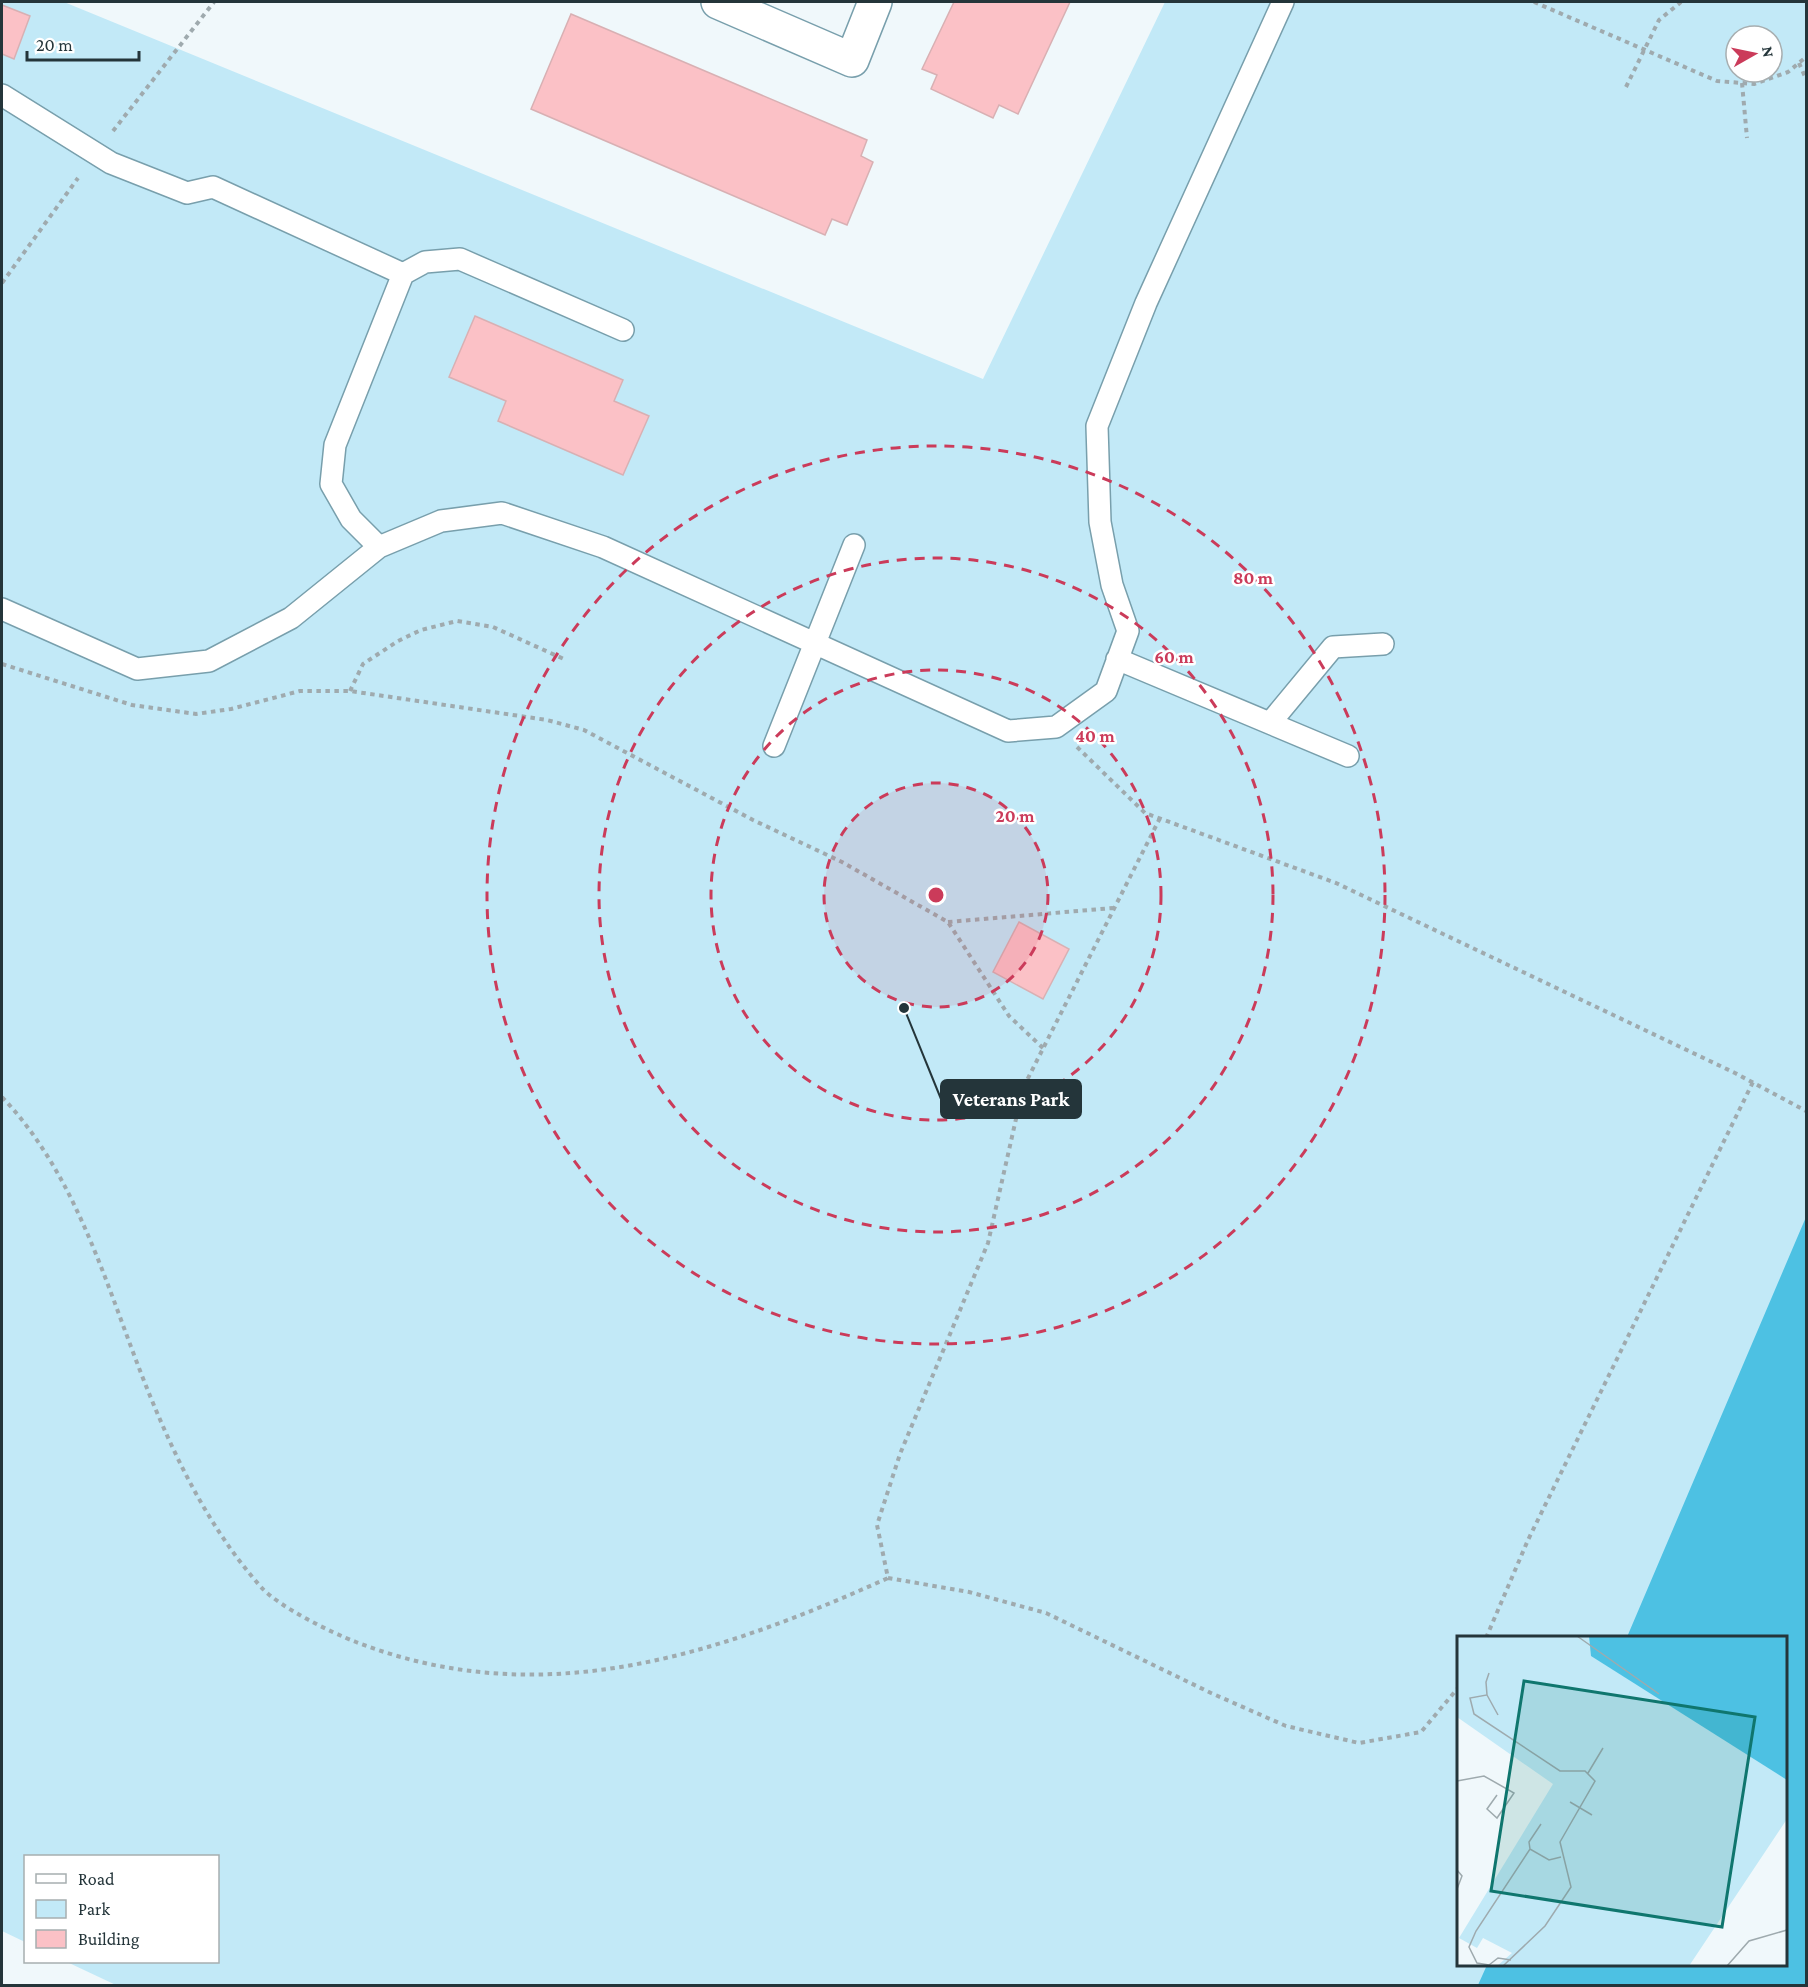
<svg xmlns="http://www.w3.org/2000/svg" width="1808" height="1987" viewBox="0 0 1808 1987" font-family="'Crimson Pro',serif">
<rect width="100%" height="100%" fill="#f0f8fb"/>
<path fill="#c2e9f7" fill-rule="evenodd" d="M2,2H64L983,379L1165,2H1806V1985L118,1986L67,1962H218V1856H26L25,1942L2,1931ZM1736,36H1772V72H1736ZM1458,1638H1786V1964H1458Z"/>
<path fill="#4dc1e3" d="M1806,1217V1985H1478L1487,1965L1786,1964V1638L1627,1637Z"/>
<path fill="#fbc1c6" stroke="#d8b0b3" stroke-width="1.5" d="M954,2H1070L1018,114L999,105L993,118L931,89L937,75L922,69Z
M2,5L30,16L14,59L2,54Z
M571,14L867,140L861,156L873,162L847,225L832,219L825,235L531,109Z
M475,316L623,380L614,401L649,416L623,475L498,421L506,401L449,377Z
M1019,922L1069,949L1043,999L993,972Z"/>
<g fill="none" stroke-linecap="round" stroke-linejoin="round">
<defs>
<path id="lane" d="M2,95L111,163L187,193L213,187L403,274L335,445L331,484L351,519L379,547
M403,274L425,262L460,259L623,330
M2,609L137,669L209,661L291,618L379,547L441,521L502,513L603,547L1008,731L1056,727L1106,691L1128,631L1112,585L1100,522L1097,426L1146,303L1283,2
M1117,659L1348,756
M1270,723L1333,647L1383,644
M774,746L854,545"/>
<path id="street" d="M718,2L852,60L875,2"/>
</defs>
<use href="#lane" stroke="#789fac" stroke-width="24"/>
<use href="#street" stroke="#789fac" stroke-width="36"/>
<path stroke="#9faaae" stroke-width="4" stroke-dasharray="4.5 4.5" stroke-linecap="butt" d="M1534,2L1717,81L1754,84L1788,72L1806,57
M1799,63L1806,79
M1742,83L1747,138
M1626,87L1659,20L1681,2
M113,131L214,2
M2,283L78,178
M2,664L132,705L196,714L231,709L300,691H350L547,720L584,730L753,820L842,862L948,922L1009,1016L1043,1048
M350,691L363,664L398,641L421,630L457,621L493,627L566,660
M1077,747L1145,813L1336,883L1735,1073L1806,1111
M1160,818L1023,1088L988,1243L900,1454L877,1525L888,1578L969,1592L1046,1613L1211,1693L1286,1726L1359,1743L1421,1732L1458,1688
M948,922L1113,908
M2,1097C82,1181 109,1298 153,1403C180,1468 213,1533 261,1587C279,1607 330,1632 356,1642C541,1714 717,1655 888,1578
M1486,1638L1528,1540L1753,1082"/>
<use href="#lane" stroke="#fff" stroke-width="21"/>
<use href="#street" stroke="#fff" stroke-width="33"/>
</g>
<circle cx="936" cy="895" r="112" fill="#cb3b5a" fill-opacity=".12"/>
<g fill="none" stroke="#cb3b5a" stroke-width="3" stroke-dasharray="10 8">
<circle cx="936" cy="895" r="112"/>
<circle cx="936" cy="895" r="225"/>
<circle cx="936" cy="895" r="337"/>
<circle cx="936" cy="895" r="449"/>
</g>
<g transform="translate(1457 1636)">
<rect width="330" height="330" fill="#f0f8fb"/>
<path d="M0,0H330V183L232,330H40L55,317L26,302L20,312L2,302L96,148L0,81Z" fill="#c2e9f7"/>
<path d="M132,0H330V144L134,20Z" fill="#4dc1e3"/>
<path fill="none" stroke="#9eaaae" stroke-width="1.5" d="M120,0L202,58M32,37L29,46L30,59L13,62L17,78L103,135H128L138,145L103,206L114,251L88,290L46,330M30,59L41,79M131,137L146,112M0,145L27,140L57,157L40,182L30,173L40,159M113,166L135,179M73,213L72,206L84,188M0,234L5,240L0,253M54,324L41,322L32,329L20,327L12,311L19,295L73,213L92,224L104,221M270,330L292,305L330,294"/>
<path fill="#0f766e" fill-opacity="0.15" stroke="#0f766e" stroke-width="3" d="M67,45L298,81L265,291L34,255Z"/>
<rect width="330" height="330" fill="none" stroke="#24353a" stroke-width="3"/>
</g>
<circle cx="936" cy="895" r="9" fill="#cb3b5a" stroke="#fff" stroke-width="3"/>
<g font-size="18" text-anchor="middle" font-weight="bold" fill="#cb3b5a" stroke="#fff" stroke-width="5" stroke-linejoin="round" paint-order="stroke">
<text x="1253" y="584">80 m</text>
<text x="1174" y="663">60 m</text>
<text x="1095" y="742">40 m</text>
<text x="1015" y="822">20 m</text>
</g>
<path fill="none" stroke="#24353a" stroke-width="2" d="M904 1008L941 1099"/>
<circle fill="#24353a" stroke="#fff" stroke-width="2" cx="904" cy="1008" r="6"/>
<rect fill="#24353a" stroke="#24353a" stroke-width="2" x="941" y="1080" width="140" height="38" rx="6"/>
<g font-size="20" text-anchor="middle" font-weight="bold" fill="#fff">
<text x="1011" y="1106">Veterans Park</text>
</g>
<rect width="1808" height="1987" fill="none" stroke="#24353a" stroke-width="6"/>
<rect x="24" y="1855" width="195" height="108" fill="#ffffff" stroke="#a7aeb0" stroke-width="1.5"/>
<rect x="36" y="1874" width="30" height="9" fill="#ffffff" stroke="#a7aeb0" stroke-width="1.5"/>
<text x="78" y="1885" font-size="18" fill="#24353a">Road</text>
<rect x="36" y="1900" width="30" height="18" fill="#c2e9f7" stroke="#a7aeb0" stroke-width="1.5"/>
<text x="78" y="1915" font-size="18" fill="#24353a">Park</text>
<rect x="36" y="1930" width="30" height="18" fill="#fbc1c6" stroke="#a7aeb0" stroke-width="1.5"/>
<text x="78" y="1945" font-size="18" fill="#24353a">Building</text>
<g transform="translate(1754 54) rotate(81)"><circle r="28" fill="#ffffff" stroke="#a7aeb0" stroke-width="1.5"/>
<path d="M0-4.5L10 22L0 15L-10 22Z" fill="#cb3b5a"/>
<text y="-9" font-size="16" font-weight="bold" text-anchor="middle" fill="#24353a">N</text>
</g>
<path d="M27 51v9h112v-9" fill="none" stroke="#24353a" stroke-width="3"/>
<text x="36" y="51" font-size="18" fill="#24353a" stroke="#ffffff" stroke-width="4.5" paint-order="stroke">20 m</text>
</svg>
